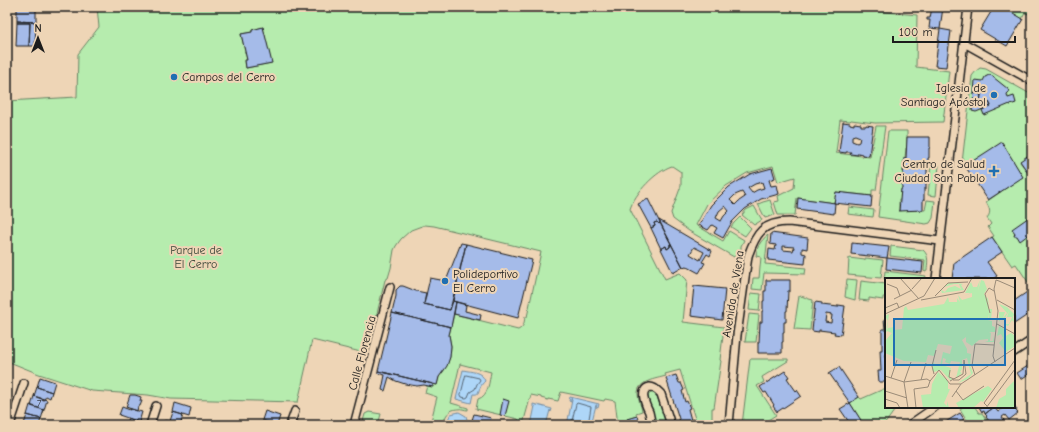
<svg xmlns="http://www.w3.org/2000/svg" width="1039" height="432" viewBox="0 0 1039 432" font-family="'Comic Neue',sans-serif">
<rect width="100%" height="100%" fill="#eed5b6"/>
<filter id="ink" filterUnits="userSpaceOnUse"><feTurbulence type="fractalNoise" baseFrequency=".025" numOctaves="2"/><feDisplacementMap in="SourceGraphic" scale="8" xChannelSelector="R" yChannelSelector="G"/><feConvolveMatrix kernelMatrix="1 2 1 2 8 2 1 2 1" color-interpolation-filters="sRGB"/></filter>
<g filter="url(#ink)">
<path fill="#b6ecae" stroke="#698465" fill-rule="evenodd" d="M97,7H876V11L917,15L916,67L949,71L943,122L875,123L851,120L850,121L840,120L836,153L870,157L876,126H885L876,190H872V196L836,192L834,203L797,198L795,215H778L774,202L779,201L778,196L794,188L795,177L778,182L773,166L747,173L726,186L707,204L696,225L723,241L729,231L744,240L741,246V252L734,257L689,231L673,219L671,213L681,186V172L672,166C656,171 635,193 630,209L665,279L680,273L687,280L683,322L724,327L720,360L721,361L714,408H712V425H697L680,370L665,374L666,376C656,379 637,381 638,394C638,400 641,405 642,411L636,413L637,416L627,419L629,425H618L615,401L605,399L604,401L561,392L558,401L548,399V400L541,398V397L531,395L523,424L520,423L518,419L476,409L478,399C489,396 489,381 491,372L460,364L451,403L468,408V410C464,410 462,408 458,409C449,409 444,416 444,425H430L437,397L425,393L427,386L432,387L433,384L437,385L439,377L445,369L450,357L451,346L449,335L454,314L518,330C524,327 524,323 525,317H527L541,252L434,226L425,225L419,227L411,230L401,239L396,246L394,250L391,268L388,278L385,280L368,351L365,353L312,340L298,402L171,399L148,395L92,391L39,374L7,361V101L77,97L78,54L99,27ZM263,27L271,63L246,68L245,61L247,60L241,34L252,32V30Z
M1002,7H1031L1028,14L1025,13L1022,19Z
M980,68L986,69L1032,95V153L1020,162L1029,174L1032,172V293L1030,290L1032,288L1016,264L1012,266L992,237L994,236L988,227L991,224L987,218C992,212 989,208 986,202L1022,177L965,166L962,163L972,76L976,71Z
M888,131H907V148H906L904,168L903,169V179H902V189L901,190V200H899V210H925L927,200L935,201L933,218L930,223L926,224L878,217Z
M931,164L939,165L936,196L928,195Z
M770,200L775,215L765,218L758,204L763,202Z
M754,206L762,220L754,225L742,215L746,210Z
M849,207L874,210L873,217L848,214Z
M740,217L751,228L745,236L731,227L734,223Z
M768,235L765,264L806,268L805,274L764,273L762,290L752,289L753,278H759L761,257L756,256C757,247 760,241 768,235Z
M891,246L923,250C930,256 927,264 927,271L925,272L924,271L925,260L890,256Z
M849,258L865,260V258L883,260L881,278L848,275Z
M885,271L926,276L925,279H884Z
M847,279L857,280L855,300L845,297Z
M861,281L886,284V297H883V300L869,298V301L859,300Z
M751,293L761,294L759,311L749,310Z
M799,296C804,296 807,299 813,300L810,330L794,329Z
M749,314L759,315L756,342H745Z
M750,359H788V361L762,377L764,382L757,386L776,415L760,425H742Z
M886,388V407H897L884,425H864L850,403L859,397L861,399Z
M651,393H654L657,396L667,425H656L648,400V395Z
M963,407H975L979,413H982L990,425H964L968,422L960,409Z
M369,412L381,414L378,425H362L365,414Z"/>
<path fill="#aed6f8" stroke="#748ca0" d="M463,370C471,372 482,371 485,381C483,383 481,385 480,388C478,392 479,395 473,394L471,403L456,399Z
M570,397L599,404L598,408L596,407L597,405H596L591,425H567L572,400L571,399V402L569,401Z
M533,404L552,409L551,412L550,411V410L546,425H531L535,406L534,408L533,407Z
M459,412L466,416L468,423L467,425H448L447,421L451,414Z"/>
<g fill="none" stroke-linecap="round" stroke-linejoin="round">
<path stroke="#566674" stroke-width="1" d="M466,375L479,378L480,380L477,384L475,389L470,392L468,397L466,398L462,397L461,395Z
M571,425L576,404L577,403L591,407L588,425"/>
</g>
<path fill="#a5bbe9" stroke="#1c1c1c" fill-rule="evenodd" d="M17,7H36V22L17,21Z
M932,7H943L940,29L929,28L930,20H927V18H930Z
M994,7H1003L1023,19L1007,46L980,30Z
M17,21L36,22L35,46H29L30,23H17Z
M17,23H30L29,46H16Z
M263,27L272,63L246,68L245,60H247L241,34L252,32V30Z
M940,29L951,31L946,67L935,66Z
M989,75L993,76L994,77H993L1008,89L1009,92L1007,94L1008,98L1014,96L1016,103L1010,105V104L984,115L982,110L991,106L989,102L982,104L980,103L981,94L974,93L975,80L983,81L985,77Z
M974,93L981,94L980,103L982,104L989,102L991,106L976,112L972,111Z
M843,122L850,123V124L854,125V123L861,124V126H866V125L873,126L869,156L862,155V154L858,153V155L850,154L851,152H846V153L839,152ZM855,135L860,137L859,142L857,143L852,141V136Z
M907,137H930V148H929V158H928V169H927V179H926V189H924V200H923V210L899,211L901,189H902V179H903L904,158H906Z
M1002,142L1023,177L988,200L965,166Z
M1032,153V172L1029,174L1020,161Z
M772,168L775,178L769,180L771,186L777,185L779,194L761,199L745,209L732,222L723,238L714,233L717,228L712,225L708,230L699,225L711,205L729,187L750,174ZM762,182L764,188L757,190L752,193L748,188L755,184ZM742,192L745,197L739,201L735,205L730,200L735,195ZM725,206L729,211L724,216L721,221L716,218L719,211Z
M836,192L872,196L871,207L834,203Z
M798,198L835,203L834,214L797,209Z
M648,199L660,223L659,224L657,222L654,223L655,226L651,228L638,204Z
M1032,215V232L1020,241L1017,236H1014L1015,233L1012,229Z
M659,220L712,251L710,256L707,254L702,262L705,263L699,273L686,266L683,267ZM694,247L704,252L700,260L690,254Z
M657,222L659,224L660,223L671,244H670V247L667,249L666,246L661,249L651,228L655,226L654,223Z
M771,233L808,238L807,249L802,248V253L806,254L805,264L768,260L769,249L775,250L776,245L770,244ZM783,246L794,247L793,251L783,250Z
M992,237L1002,252L987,262L997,276L993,279H952L954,263Z
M461,243L466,244L450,310L424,304L430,278L446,281Z
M852,243L889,247L887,258L851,254Z
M466,244L532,260L518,318L453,301Z
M670,244H671L683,267L673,273L661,249L666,246L667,249L670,247Z
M887,258L923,262L922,273L886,269Z
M766,280H790V291H788L787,311H786V322H784V332H783V342H782V353H758V342H759L760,322H762V311H763V301H764V291H766Z
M400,286H403L416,291L426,293L424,304L450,310L453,301L456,302L451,327L392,313L396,296V290Z
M694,286L725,289L722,320L691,316Z
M1030,290L1032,293V312L1014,324V301Z
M456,302L466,305L465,311L481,315L480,320L454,314Z
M815,302L822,303V305L838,307V305L845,306L841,335L834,334L835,332L819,330V332L812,331ZM826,314L832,315L831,323L825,322Z
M886,308V382H879L878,371H881L880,350H882V329H885L884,319H886Z
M392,313L451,327L449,335L451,346L450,357L447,366L439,377L437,385L378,371Z
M1031,364L1032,372L1021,379L1017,373Z
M839,367L859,397L850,403L829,373Z
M378,371L433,384V387L424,385L417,386L405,384L396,381L389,377L385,391L382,390L385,375L377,373Z
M785,371L789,377L787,378L791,384L796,391L797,390L801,396L777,412L773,406L774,405L766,392L764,393L760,387Z
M676,375L679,383H681L684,390L682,391L685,402L687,401L690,408L688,409L691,420L693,419L695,425H681L666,378Z
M40,377L55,382L52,392L37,387Z
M37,387L52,392L50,398L46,396L44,400L34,396Z
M130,395H135L141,397L140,401H142L140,406H138L137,411L126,407Z
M34,396L47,400L44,410L31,406Z
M503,399L509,401L505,416L500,415Z
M175,403L191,408L189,417L173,412Z
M850,403L864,425H851L840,409Z
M30,405L44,410L41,419L27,415Z
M1014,405L1017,410L1016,411L1018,413L1009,420L1005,415L1002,417L1005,422L1001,425H992L986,417L987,416L985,414L994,407L998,412L1001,410L1000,407H1014Z
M122,407L130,410L131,409L142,412L139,422L119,415Z
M979,407H994L985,414L984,411L982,412Z
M265,411L280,416L277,425L262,420Z
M173,412L183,415L180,425L170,421Z
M960,413L964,419L954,425H946L944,423Z
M474,414L491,418L489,424L472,420Z
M27,415L41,419L39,425H27L24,424Z
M637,416L640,425H629L627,419Z
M128,418L139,422L138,425H125Z
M165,420L180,425H181H163Z"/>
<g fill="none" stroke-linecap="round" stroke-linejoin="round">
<defs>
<path id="minor" d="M964,43L1032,81
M936,279L968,7
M1014,352L1032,340
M10,425L24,383
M150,425L156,406
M290,425L295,411
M354,425L390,287
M652,425C651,421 650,417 649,412C646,406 638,389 650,387C655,387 658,391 661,394L671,425
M729,425L737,335L748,256C756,233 763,222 789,222L940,241
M909,425L935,407"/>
</defs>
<use href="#minor" stroke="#1c1c1c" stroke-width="10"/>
<use href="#minor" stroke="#eed5b6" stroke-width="7"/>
</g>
</g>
<g fill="#1f6fb2" stroke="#eed5b6" stroke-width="1.5">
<circle cx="174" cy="77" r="4"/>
<circle cx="994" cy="95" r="4"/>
<path d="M992 165h4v4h4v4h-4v4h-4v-4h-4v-4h4z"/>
<circle cx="445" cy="281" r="4"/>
</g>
<g text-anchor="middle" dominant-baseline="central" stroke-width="4" stroke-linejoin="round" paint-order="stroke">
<g font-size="10" fill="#3e444f">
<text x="39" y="404">7</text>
</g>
<g font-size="12" fill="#1c1c1c" stroke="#eed5b6" text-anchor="start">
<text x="182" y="77">Campos del Cerro</text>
<text x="986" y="88" text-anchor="end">Iglesia de<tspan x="986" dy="14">Santiago Apóstol</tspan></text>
<text x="985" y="164" text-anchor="end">Centro de Salud<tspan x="985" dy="14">Ciudad San Pablo</tspan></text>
<text x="453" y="274">Polideportivo<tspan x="453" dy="14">El Cerro</tspan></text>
</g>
<g font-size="12" fill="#3b4639" stroke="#eed5b6">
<text x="196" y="250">Parque de<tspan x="196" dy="14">El Cerro</tspan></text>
</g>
<g font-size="12" fill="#1c1c1c" stroke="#eed5b6">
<text transform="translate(733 294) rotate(-81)">Avenida de Viena</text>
<text transform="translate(362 353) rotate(-75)">Calle Florencia</text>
</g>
</g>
<g transform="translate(885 278)">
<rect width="130" height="130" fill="#eed5b6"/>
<path d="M95,2L93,13L96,2L99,3L102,11L99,16L103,21L104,31H107L106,42L104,41V36L103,42L107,43V48L110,49V54H104L106,55L105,63H108L109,57V64H100L103,63V61L94,62L87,68L81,64V59L77,62L82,71V75L86,76L85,87L88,95L83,101L73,105L86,96L82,80L77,82V91L75,94L77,95L71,100L75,84L66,83L65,86L60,84L61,81L58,80L57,87L66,90L64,99L68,101L65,102L56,92L49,94L47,92L48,85L55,88L58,74L65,76L67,68L53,66L49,78L43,77L41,84L19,83L0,75V63L7,55L2,53L0,56L3,43L0,38L4,36L2,52L3,50L9,49L8,55L9,52L17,51L19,30L21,28L23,32L59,26L63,19L64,24H72V20H67H72L75,24L73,17L77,22L87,19V15L79,18L86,15H80L86,4L88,9H92ZM64,5H72L78,6L76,7L79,12L57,15L56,12L60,14L63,10L70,8L76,11L74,6H69L59,9ZM114,26L122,29L130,37L128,38L129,44L127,42L123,48L119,46H124L127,39H122L124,33L119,42H115L114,44V34H120L118,40L122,35ZM114,48L121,52L119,59L126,55L130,58V68L121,74L114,65L118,60L116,56L112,58ZM53,94L63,103V111H65L59,125L62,128V123L64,130H38L36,117L46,116L47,106ZM130,102V130H111L114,121L121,117V111ZM103,108L107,111L98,124L96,123L88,130H74L71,125Z" fill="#b6ecae"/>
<path fill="none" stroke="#9a8b78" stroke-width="1" d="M15,0L34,21M114,3L130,10M2,6L12,10L15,18M27,11L37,0M39,18L50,0M50,18L63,5L83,4M9,21L27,12M36,22L79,14L87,0M112,22L130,32M0,30L12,25L14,30M105,35L100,16L104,10L109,13M0,36L39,18M112,46L130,56M110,84L108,78L113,33L109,11L111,2L114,3M65,92L64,99L69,101M49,96L47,88L51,72M90,97L87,88L90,66L109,67M0,98L19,104L42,101L45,103L54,92L65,106H76M6,100L12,82M36,102L41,85M65,103L78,96L79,82L81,96L74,102H68M0,113L22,120M71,113L78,122L99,108M67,119L76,106L130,70M0,121L12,125L15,130M102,128L99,125L130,82M23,130L19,104L26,84M31,130L29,111L43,109L45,103M101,130L130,91"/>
<path fill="#1f6fb2" fill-opacity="0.15" stroke="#1f6fb2" stroke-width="2" d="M9,41H120V87H9Z"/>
<rect width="130" height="130" fill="none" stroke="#1c1c1c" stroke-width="2"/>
</g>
<rect width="1039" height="432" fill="none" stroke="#eed5b6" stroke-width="24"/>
<rect x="12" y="12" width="1015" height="408" fill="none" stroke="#1c1c1c" stroke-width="1.5" filter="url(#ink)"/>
<g transform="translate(38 38)" stroke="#eed5b6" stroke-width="3" paint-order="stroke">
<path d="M0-3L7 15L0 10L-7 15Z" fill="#1c1c1c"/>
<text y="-6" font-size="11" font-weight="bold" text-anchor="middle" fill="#1c1c1c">N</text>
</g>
<path d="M893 36v6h122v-6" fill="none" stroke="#1c1c1c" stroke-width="2"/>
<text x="899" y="36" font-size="12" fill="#1c1c1c" stroke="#eed5b6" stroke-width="3" paint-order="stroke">100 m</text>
</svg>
